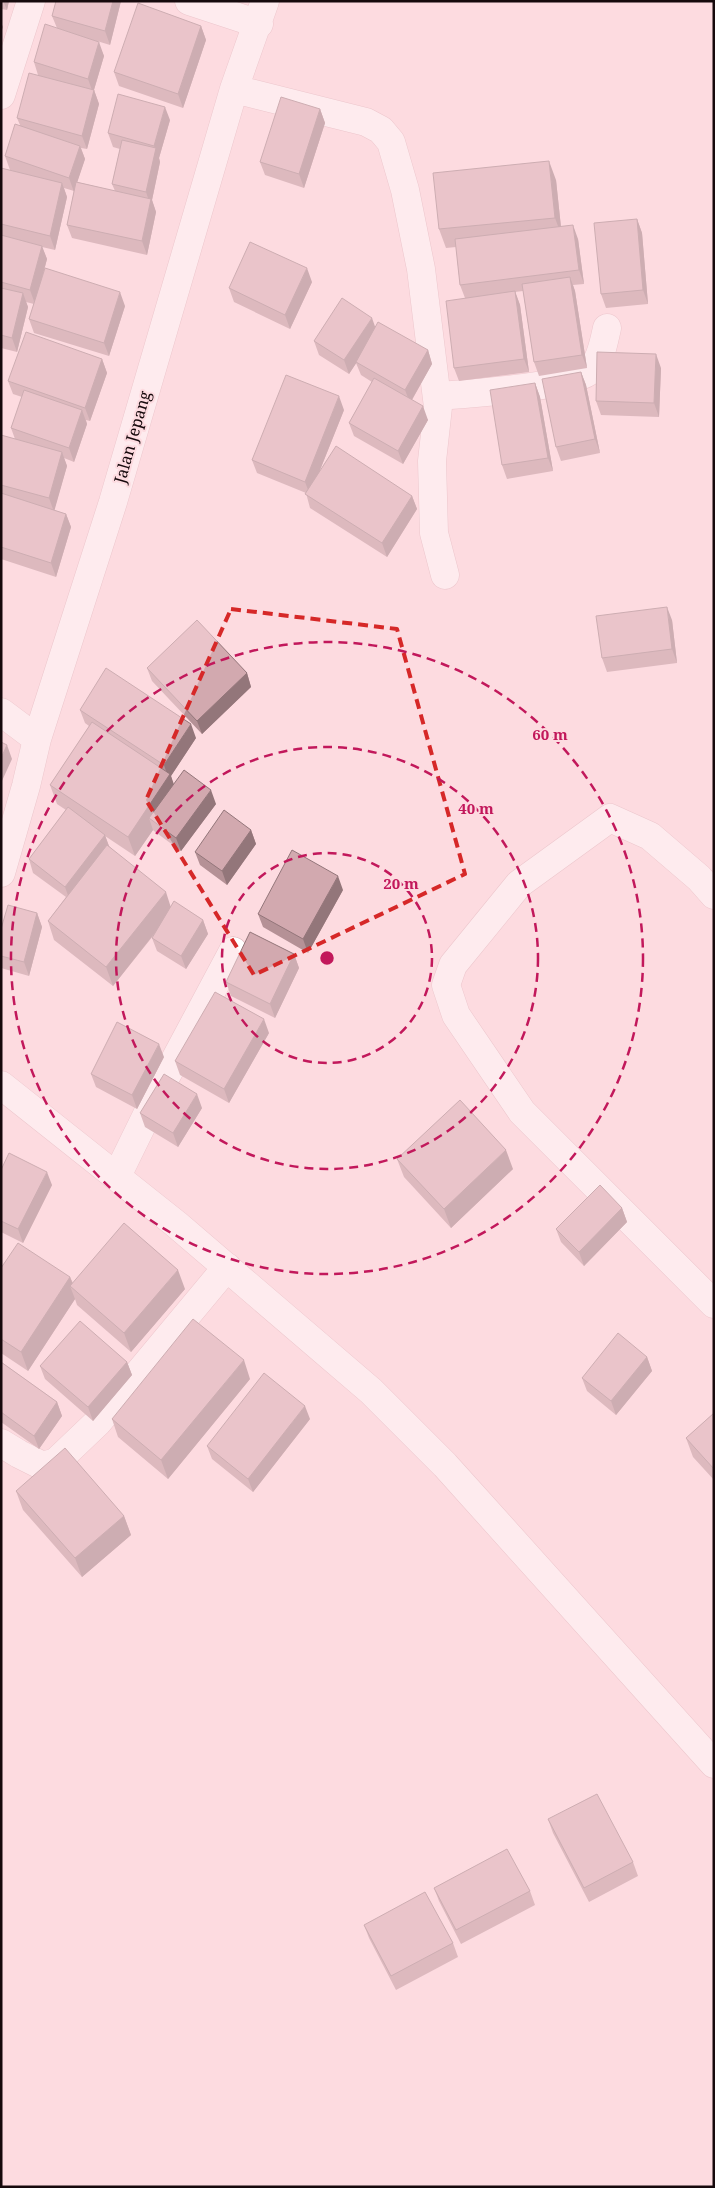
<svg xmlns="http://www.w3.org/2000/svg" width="715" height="2188" viewBox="0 0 715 2188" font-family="'Noto Serif',serif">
<rect width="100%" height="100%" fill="#fddbe0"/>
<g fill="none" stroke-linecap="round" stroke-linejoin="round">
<defs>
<path id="minor" d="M189,1L259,24
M234,89L366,122L381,130L391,142L405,190L421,269L438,407L432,461L434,533L445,575
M1,95L31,1
M437,396C464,394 575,387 591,370C601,360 604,341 607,328
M1,712L37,739
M1,873L26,786L37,739L113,502L234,89L265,1
M714,895L699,878L650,836L610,818L519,884L453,965L446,985L456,1015L522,1112L714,1304
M1,1085L176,1224L371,1391L445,1465L714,1764
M117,1176L161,1086L233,951
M1,1443L19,1454L43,1466L56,1462L98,1422L227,1267"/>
</defs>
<use href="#minor" stroke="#d8afb5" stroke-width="29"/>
<use href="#minor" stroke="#fff" stroke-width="28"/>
</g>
<path fill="#b59196" d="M1,1H9L7,10L1,9Z
M56,1H121L110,45L97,41L104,56L94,90L99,104L87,149L81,148L85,159L77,182L115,191L112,184L120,149L113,147L108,133L170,120L159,158L160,162L152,200L156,212L147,255L72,238L67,225L74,191L64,188L67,197L55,250L42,247L47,259L42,278L125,306L109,356L34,333L29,319L34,304L26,302L28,307L17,352L1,348V168L17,172L10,170L5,156L20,125L17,118L38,75L34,62L57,28L52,16Z
M201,26L206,40L183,108L119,86L114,72Z
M320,109L325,123L304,188L265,175L260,162Z
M556,180L561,227L578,239L584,284L573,285L575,291L587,368L539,376L534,362L523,291L515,292L520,305L529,372L459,381L454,368L465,298L460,285L456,247L446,248L439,229Z
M637,219L642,233L648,304L606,308L601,294Z
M312,282L290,329L234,302L229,288Z
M375,327L428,350L432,364L412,400L428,420L403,464L354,436L349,423L372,382L361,375L356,363L349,374L319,355L314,341Z
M102,359L107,373L90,421L86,420L87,424L74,462L64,458L67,466L54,510L66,514L71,527L56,577L1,559V435L15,439L11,428L22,397L13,394L8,381Z
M661,368L659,417L601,415L596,401Z
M581,372L586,385L600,453L561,461L556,447Z
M535,383L540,397L553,471L507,479L502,465Z
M344,410L320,470L412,496L417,509L387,557L310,508L306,493L257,473L252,460Z
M672,620L677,663L607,672L602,658Z
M147,668L247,673L251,687L202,734L152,681Z
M80,710L196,738L171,776L173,784L216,804L181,851L154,831L153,830L135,856L105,836L109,846L171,907L203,920L208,934L186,969L157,951L152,938L153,936L113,986L54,940L48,921L66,897L33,873L29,859L66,810L57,804L50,785L89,726L85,723Z
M251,830L256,844L227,885L200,865L195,852Z
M343,890L308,953L263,927L258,914Z
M37,913L42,927L29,976L1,968V929Z
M294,954L299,968L275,1018L231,996L226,982Z
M269,1033L229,1103L180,1075L175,1061Z
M164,1057L137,1109L96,1087L91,1074Z
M202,1108L178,1147L145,1127L140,1113Z
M397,1159L513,1169L451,1228L404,1177Z
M1,1170L52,1185L23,1243L1,1232Z
M622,1208L627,1222L584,1266L561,1242L556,1229Z
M1,1268L70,1277L73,1283L185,1289L131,1352L77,1305L75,1299L28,1371L1,1353Z
M647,1357L652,1371L616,1415L587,1391L582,1378Z
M1,1362L57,1402L62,1416L39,1449L1,1422Z
M127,1362L132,1375L93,1421L45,1379L40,1366Z
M250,1379L168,1479L118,1437L112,1419Z
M714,1413V1480L693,1457L686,1438Z
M310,1419L253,1492L212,1459L207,1446Z
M16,1491L124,1516L131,1535L82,1577L23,1510Z
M548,1819L633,1862L638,1876L589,1902L553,1833Z
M434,1888L530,1891L535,1905L461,1944L439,1901Z
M364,1925L453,1943L458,1957L396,1990L369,1938Z"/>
<path fill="#93767a" d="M5,1H9L7,10L4,3Z
M113,1H121L110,45L105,31Z
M1,22L3,27L1,33Z
M201,26L206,40L183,108L178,94Z
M99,42L104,56L93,93L88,79Z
M94,90L99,104L87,149L82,136Z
M165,107L170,120L159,158L160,162L152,200L156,212L147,255L142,241L150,204L146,192L155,149L154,146Z
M320,109L325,123L304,188L299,174Z
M80,146L85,159L74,192L69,178Z
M549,161L556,180L562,237L555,218Z
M62,183L67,197L55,250L50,236Z
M637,219L642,233L648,304L643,290Z
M573,225L578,239L584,284L579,270Z
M42,246L47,259L35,304L30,290Z
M307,268L312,282L290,329L285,315Z
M570,277L575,291L587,368L582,355Z
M515,291L520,305L529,372L524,359Z
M120,292L125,306L109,356L104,343Z
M23,293L28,307L17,352L12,338Z
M372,318L377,332L349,374L344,360Z
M428,350L432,364L410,403L405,390Z
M656,354L661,368L659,417L654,403Z
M102,359L107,373L90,421L85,408Z
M581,372L586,385L600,453L595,439Z
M535,383L540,397L553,471L548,458Z
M339,396L344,410L310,495L305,482Z
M423,406L428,420L403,464L398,451Z
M82,410L87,424L74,462L69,448Z
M62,452L67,466L54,512L49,498Z
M412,496L417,509L387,557L382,543Z
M66,514L71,527L56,577L51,563Z
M667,607L672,620L677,663L672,649Z
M247,673L251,687L202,734L197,721Z
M191,724L196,738L171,776L177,793L149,818L153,830L135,856L128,837L168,777L164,765Z
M7,745L12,759L1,783V758Z
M211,790L216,804L181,851L176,838Z
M251,830L256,844L227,885L222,871Z
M105,835L110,849L70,901L65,887Z
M338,876L343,890L308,953L303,939Z
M166,892L172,911L113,986L106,967Z
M37,913L42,927L29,976L24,962Z
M203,920L208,934L186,969L181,956Z
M294,954L299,968L275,1018L270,1004Z
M264,1019L269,1033L229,1103L224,1089Z
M159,1044L164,1057L137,1109L132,1095Z
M197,1094L202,1108L178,1147L173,1133Z
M506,1150L513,1169L451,1228L444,1209Z
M47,1172L52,1185L23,1243L18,1229Z
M622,1208L627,1222L584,1266L579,1252Z
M178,1270L185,1289L131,1352L124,1333Z
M70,1277L75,1290L70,1286L75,1299L28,1371L21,1352Z
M647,1357L652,1371L616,1415L611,1401Z
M244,1360L250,1379L168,1479L161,1460Z
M127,1362L132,1375L93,1421L88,1407Z
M57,1402L62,1416L39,1449L34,1436Z
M305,1406L310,1419L253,1492L248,1479Z
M124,1516L131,1535L82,1577L75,1558Z"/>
<path fill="#d2a9af" stroke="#93767a" d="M56,1H113L105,31L52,16Z
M138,3L201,26L178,94L114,72Z
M45,24L99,42L88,79L34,62Z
M29,73L94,90L82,136L17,118Z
M118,94L165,107L154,146L108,133Z
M281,97L320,109L299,174L260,162Z
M15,124L80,146L69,178L5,156Z
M122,140L156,148L146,192L112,184Z
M549,161L555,218L439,229L433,173Z
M1,168L62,183L50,236L1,224Z
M76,182L151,199L142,241L67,225Z
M637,219L643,290L601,294L594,223Z
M573,225L579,270L460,285L455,239Z
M1,235L42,246L30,290L1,282Z
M250,242L307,268L285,315L229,288Z
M45,268L120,292L104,343L29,319Z
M570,277L582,355L534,362L522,284Z
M1,288L23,293L12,338L1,335Z
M515,291L524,359L454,368L446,301Z
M342,298L372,318L344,360L314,341Z
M378,322L428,350L405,390L356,362Z
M26,332L102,359L85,408L8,381Z
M597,352L656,354L654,403L596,401Z
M581,372L595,439L556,447L542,379Z
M286,375L339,396L305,482L252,460Z
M374,378L423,406L398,451L349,423Z
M535,383L548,458L502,465L490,390Z
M24,390L82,410L69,448L11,428Z
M1,435L62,452L49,498L1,485Z
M336,446L412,496L382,543L305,494Z
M1,493L66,514L51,563L1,547Z
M667,607L672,649L602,658L596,616Z
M197,620L247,673L197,721L147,668Z
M106,668L191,724L164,765L80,710Z
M92,722L170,774L128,837L50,785Z
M1,742L7,745L1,758Z
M184,770L211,790L176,838L149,818Z
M68,807L105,835L65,887L29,859Z
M224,810L251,830L222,871L195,852Z
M107,845L166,892L106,967L48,921Z
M292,850L338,876L303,939L258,914Z
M174,901L203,920L181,956L152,938Z
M8,905L37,913L24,962L1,956V929Z
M250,932L294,954L270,1004L226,982Z
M215,992L264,1019L224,1089L175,1061Z
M117,1022L159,1044L132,1095L91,1074Z
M164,1074L197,1094L173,1133L140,1113Z
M460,1100L506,1150L444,1209L397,1159Z
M9,1153L47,1172L18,1229L1,1221V1170Z
M600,1185L622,1208L579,1252L556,1229Z
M124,1223L178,1270L124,1333L70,1286Z
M18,1243L70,1277L21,1352L1,1339V1268Z
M193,1319L244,1360L161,1460L112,1419Z
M80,1321L127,1362L88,1407L40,1366Z
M618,1333L647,1357L611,1401L582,1378Z
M1,1362L57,1402L34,1436L1,1412Z
M264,1373L305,1406L248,1479L207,1446Z
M714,1413V1469L686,1438Z
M65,1448L124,1516L75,1558L16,1491Z
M597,1794L633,1862L584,1888L548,1819Z
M507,1849L530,1891L456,1930L434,1888Z
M425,1892L453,1943L391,1976L364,1925Z"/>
<path d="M0 0H715V2188H0ZM231,609L397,629L465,874L254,975L146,800Z" fill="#fddbe0" fill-opacity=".55" fill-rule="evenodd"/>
<path fill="none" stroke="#d62828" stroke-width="4" stroke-dasharray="10 6" stroke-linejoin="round" d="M231,609L397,629L465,874L254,975L146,800Z"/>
<g fill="none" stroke="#c2185b" stroke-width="2.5" stroke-dasharray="9 6">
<circle cx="327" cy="958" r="105"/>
<circle cx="327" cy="958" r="211"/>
<circle cx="327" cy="958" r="316"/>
</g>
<g text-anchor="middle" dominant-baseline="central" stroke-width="4" stroke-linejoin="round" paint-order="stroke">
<g font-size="16" fill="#16090c" stroke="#fddbe0">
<text transform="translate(132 437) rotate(-74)">Jalan Jepang</text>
</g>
</g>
<circle cx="327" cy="958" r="8" fill="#c2185b" stroke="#fddbe0" stroke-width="2.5"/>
<g font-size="15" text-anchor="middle" font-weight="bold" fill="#c2185b" stroke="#fddbe0" stroke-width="4" stroke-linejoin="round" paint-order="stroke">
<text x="550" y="740">60 m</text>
<text x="476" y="814">40 m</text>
<text x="401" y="889">20 m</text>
</g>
<rect width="715" height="2188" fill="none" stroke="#16090c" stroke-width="5"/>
</svg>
